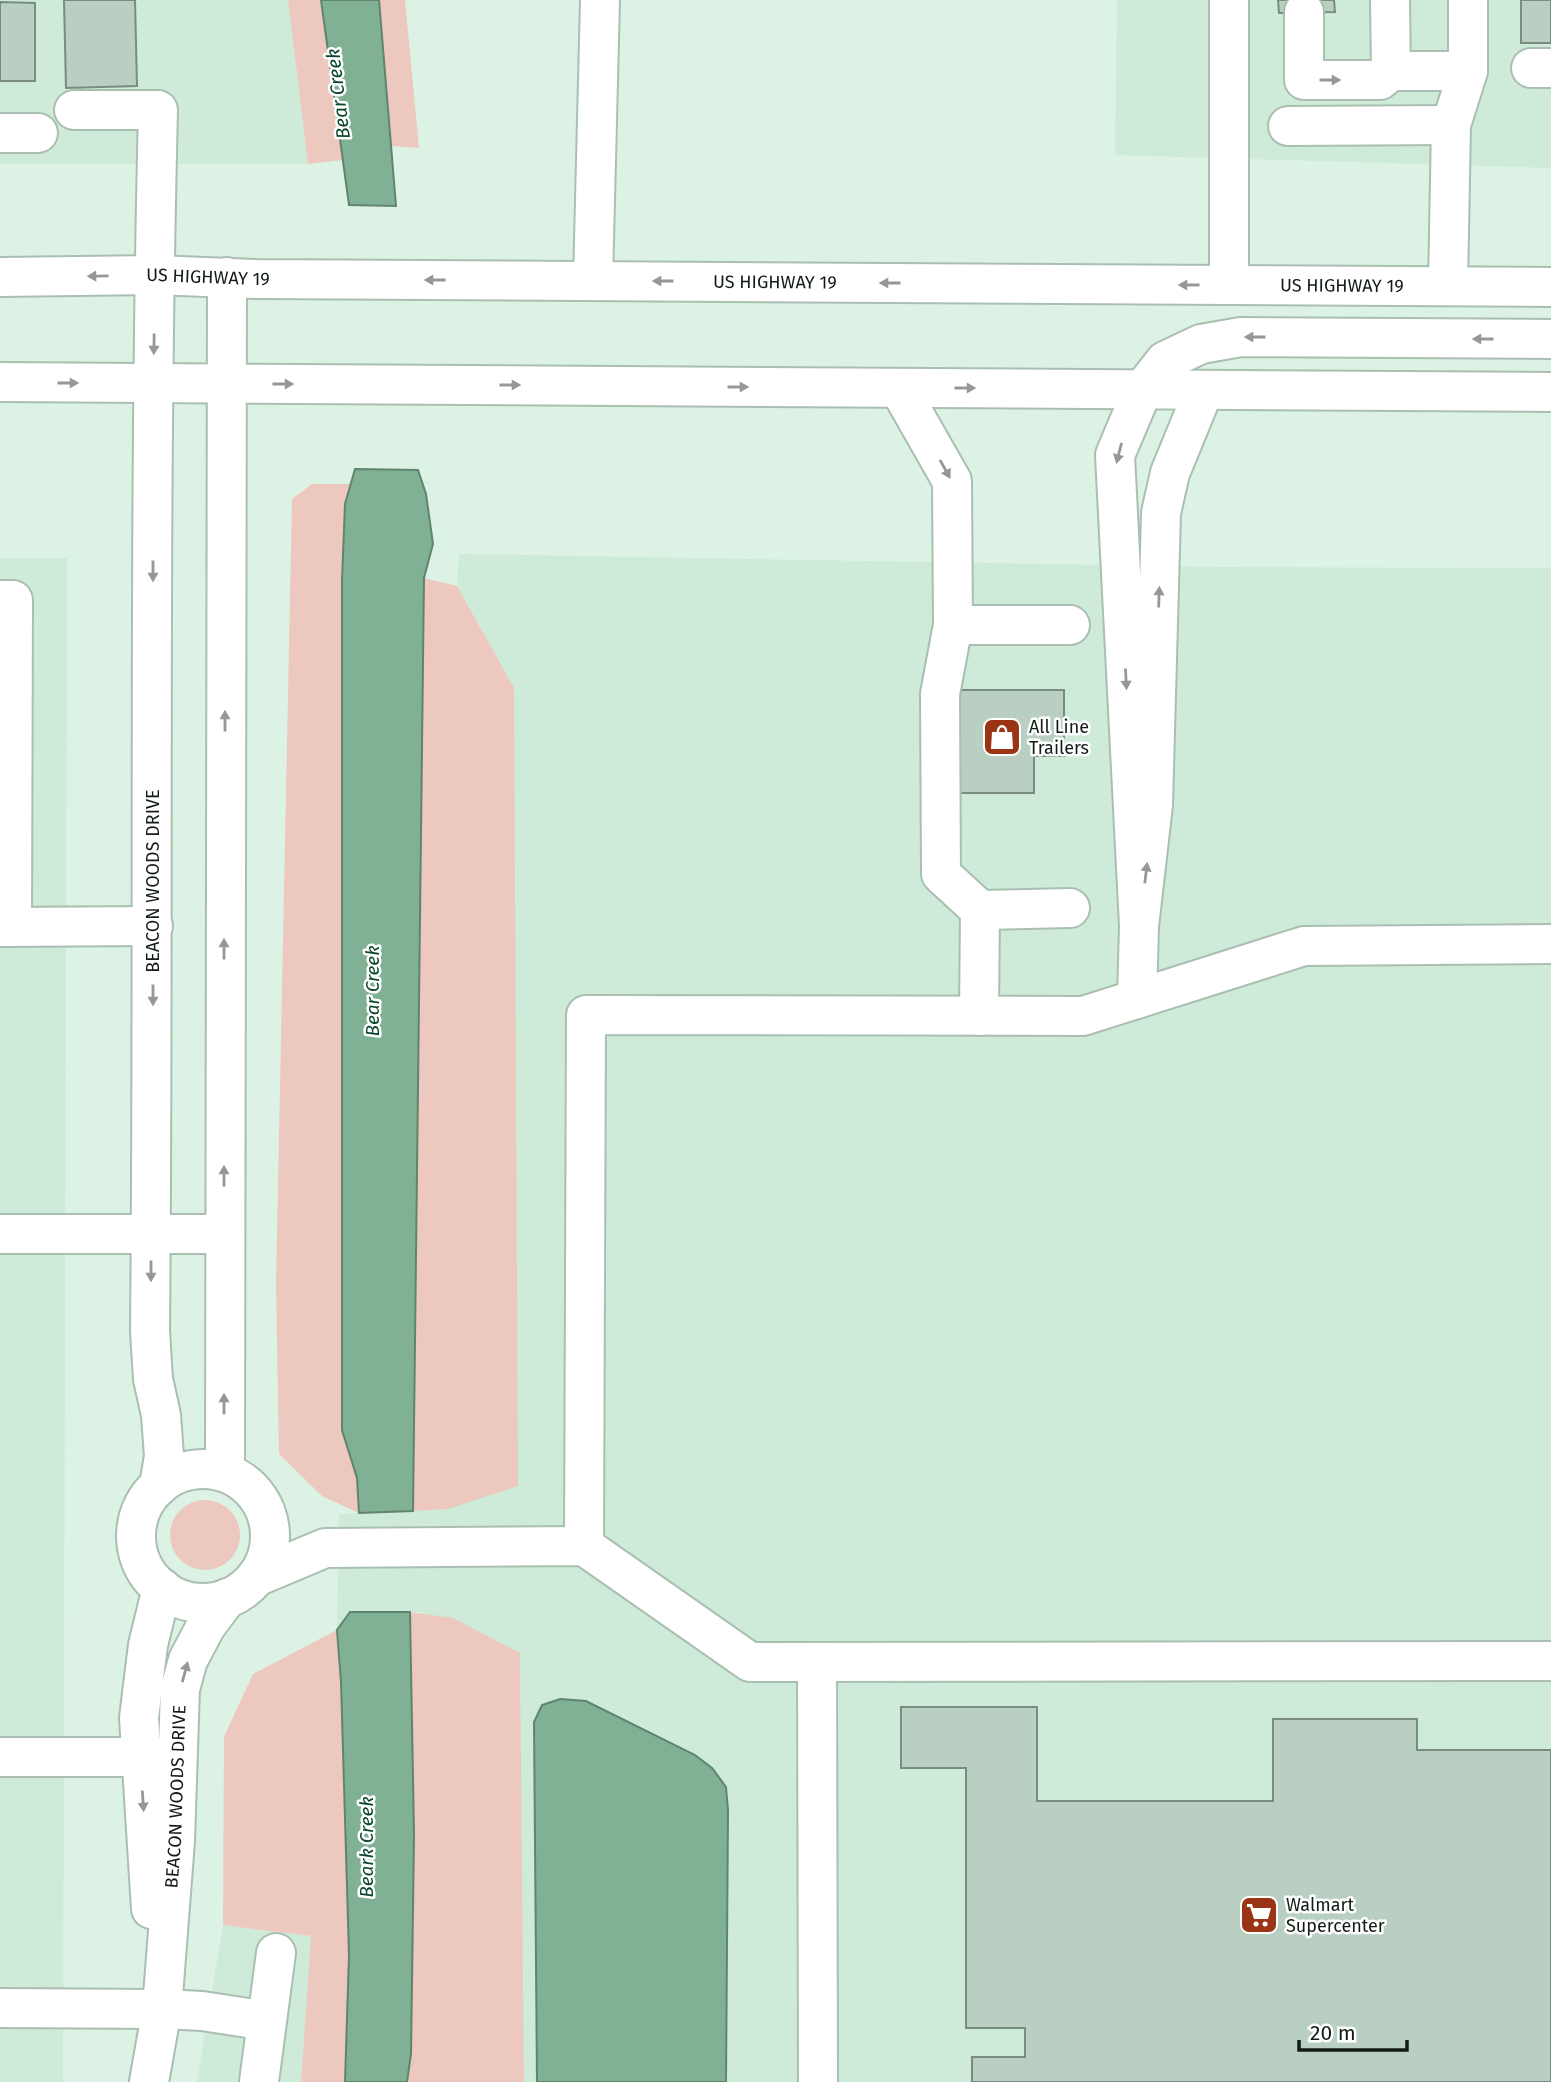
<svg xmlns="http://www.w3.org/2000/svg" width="1551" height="2082" viewBox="0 0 1551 2082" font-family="'Fira Sans',sans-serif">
<rect width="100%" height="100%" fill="#dcf2e4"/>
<path fill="#cdebd8" d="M0,0H288L308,164H0Z
M1117,0H1551V168L1115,155Z
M459,554L1218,567L1551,568V2082H524L520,1653L421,1612H350L337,1630L339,1514L448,1509L514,688L457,586Z
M0,558H67L63,2082H0Z
M223,1925L311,1936L301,2082H197Z"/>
<path fill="#ecc8be" d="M288,0H321L343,160L308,164Z
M379,0H405L419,148L392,146Z
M312,484H351L345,504L342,580V1430L357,1478L359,1513L322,1496L279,1454L276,1284L292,499Z
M424,578L457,586L514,688L518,1486L448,1509L413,1511Z
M170 1535a35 35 0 1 1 70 0a35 35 0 1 1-70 0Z
M410,1612L453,1618L520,1653L524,2082H407L411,2054Z
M337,1630C349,1777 350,1926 347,2073L345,2082H301L311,1936L223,1925L224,1737L253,1674Z"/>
<path fill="#81b194" stroke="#60846e" stroke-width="2" d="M321,0H379L396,206L349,205Z
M355,469L418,470L426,494L433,544L424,578L413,1511L359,1513L357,1478L342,1430V580L345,504Z
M350,1612H410L414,1834L411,2054L407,2082H345L349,1955L341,1682L337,1630Z
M560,1699L586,1701L695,1755L712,1768L726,1787L728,1810L726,2082H537L534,1722L542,1705Z"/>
<path fill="#b9cfc1" stroke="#788d80" stroke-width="2" d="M64,0H135L137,86L66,88Z
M1278,0H1334L1335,12L1279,13Z
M1521,0H1551V43H1521Z
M0,2L35,3V81H0Z
M952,690H1064V756H1034V793H952Z
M901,1707H1037V1801H1273V1719H1417V1750H1551V2082H972V2057H1025V2028H966V1768H901Z"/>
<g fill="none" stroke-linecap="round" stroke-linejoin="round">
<defs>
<g id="minor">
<path d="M1229,0V285"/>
<path d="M1390,0L1391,71"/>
<path d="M1304,12V80H1380L1391,71H1468V0"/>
<path d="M1531,68H1551"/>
<path d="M74,110H158C148,517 154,924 150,1331L153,1379L161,1415L164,1456L159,1486"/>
<path d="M1288,126L1451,125"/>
<path d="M0,133H38"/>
<path d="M593,281L600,0"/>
<path d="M1448,286L1451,125L1468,71"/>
<path d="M899,388L952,481L953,625L940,694L941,874L980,910L979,1016"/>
<path d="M1143,389L1115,455L1139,926L1153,805L1161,513L1170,473L1204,390"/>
<path d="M0,600H13L12,927"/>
<path d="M953,625H1070"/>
<path d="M980,910L1070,908"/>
<path d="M0,927L153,926"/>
<path d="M1137,999L1139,926"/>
<path d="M0,1234H224"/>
<circle cx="203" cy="1536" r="67"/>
<path d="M225,1472L227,277"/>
<path d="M584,1546L586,1015L1083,1016L1304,946L1551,944"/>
<path d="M256,1577L325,1548L584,1546L750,1662L1551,1661"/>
<path d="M817,1662L818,2082"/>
<path d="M0,1757H166"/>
<path d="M151,1909L139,1718L148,1645L162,1588"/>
<path d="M0,2008L162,2009L202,2011L267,2021"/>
<path id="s1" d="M149,2082L162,2009L175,1841L180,1689L188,1660L206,1626L227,1598"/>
<path d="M259,2082L276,1953"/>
</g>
<g id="highway">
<path id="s2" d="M0,277L155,275L256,279L1551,287"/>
<path d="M0,382L1551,392"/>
<path d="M1143,389L1165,361L1201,344L1241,337L1551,339"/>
</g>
</defs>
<use href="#minor" stroke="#aabfb1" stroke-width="42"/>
<use href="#highway" stroke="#aabfb1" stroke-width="42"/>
<use href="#minor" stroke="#fff" stroke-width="38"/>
<use href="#highway" stroke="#fff" stroke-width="38"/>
</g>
<defs><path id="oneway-solid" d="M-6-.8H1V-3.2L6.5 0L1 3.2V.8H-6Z" transform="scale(1.75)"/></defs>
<g fill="#959896">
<use href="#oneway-solid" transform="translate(1330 80)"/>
<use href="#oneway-solid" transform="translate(98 276) rotate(179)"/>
<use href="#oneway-solid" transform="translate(435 280) rotate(-180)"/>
<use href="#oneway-solid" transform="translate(663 281) rotate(-180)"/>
<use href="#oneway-solid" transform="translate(890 283) rotate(-180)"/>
<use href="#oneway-solid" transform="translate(1189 285) rotate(-180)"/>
<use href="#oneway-solid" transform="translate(1255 337) rotate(-180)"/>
<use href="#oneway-solid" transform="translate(1483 339) rotate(-180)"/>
<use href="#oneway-solid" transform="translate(154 344) rotate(91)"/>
<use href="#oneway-solid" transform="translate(68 383)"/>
<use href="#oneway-solid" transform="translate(283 384)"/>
<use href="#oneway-solid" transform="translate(510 385)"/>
<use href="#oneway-solid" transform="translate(738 387)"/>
<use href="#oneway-solid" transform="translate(965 388)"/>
<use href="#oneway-solid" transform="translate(1119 453) rotate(104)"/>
<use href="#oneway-solid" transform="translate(945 469) rotate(61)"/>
<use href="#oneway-solid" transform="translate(153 571) rotate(90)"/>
<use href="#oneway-solid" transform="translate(1159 597) rotate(-88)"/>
<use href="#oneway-solid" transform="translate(1126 679) rotate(87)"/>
<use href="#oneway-solid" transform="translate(225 721) rotate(-90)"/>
<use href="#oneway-solid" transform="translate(1146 873) rotate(-83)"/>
<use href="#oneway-solid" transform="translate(224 949) rotate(-90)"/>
<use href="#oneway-solid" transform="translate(153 995) rotate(90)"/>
<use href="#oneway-solid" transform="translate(224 1176) rotate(-90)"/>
<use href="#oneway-solid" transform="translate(151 1271) rotate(90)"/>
<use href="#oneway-solid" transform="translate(224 1404) rotate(-90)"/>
<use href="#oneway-solid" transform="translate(185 1672) rotate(-75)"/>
<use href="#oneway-solid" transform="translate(143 1801) rotate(86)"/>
</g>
<defs>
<symbol id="shop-square" viewBox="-11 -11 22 22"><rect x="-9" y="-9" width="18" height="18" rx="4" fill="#9b3415" stroke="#fff"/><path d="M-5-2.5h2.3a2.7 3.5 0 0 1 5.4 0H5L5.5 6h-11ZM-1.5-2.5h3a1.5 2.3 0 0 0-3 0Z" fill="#fff"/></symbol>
<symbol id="supermarket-square" viewBox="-11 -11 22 22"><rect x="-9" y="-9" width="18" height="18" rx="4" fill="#9b3415" stroke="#fff"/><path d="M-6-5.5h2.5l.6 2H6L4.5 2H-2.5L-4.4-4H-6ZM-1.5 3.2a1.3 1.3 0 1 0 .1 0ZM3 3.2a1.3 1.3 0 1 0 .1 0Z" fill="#fff"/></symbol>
</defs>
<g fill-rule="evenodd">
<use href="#shop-square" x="980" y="715" width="44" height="44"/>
<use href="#supermarket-square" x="1237" y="1893" width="44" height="44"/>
</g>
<g text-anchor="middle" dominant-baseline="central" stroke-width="5" stroke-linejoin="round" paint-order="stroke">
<g font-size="18" fill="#131b16" stroke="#fff">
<text stroke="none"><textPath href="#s2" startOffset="208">US HIGHWAY 19</textPath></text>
<text stroke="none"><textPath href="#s2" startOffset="775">US HIGHWAY 19</textPath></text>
<text stroke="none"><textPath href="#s2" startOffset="1342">US HIGHWAY 19</textPath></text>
<text transform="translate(153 881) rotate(-90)">BEACON WOODS DRIVE</text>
<text stroke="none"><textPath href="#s1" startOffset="287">BEACON WOODS DRIVE</textPath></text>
</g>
<g font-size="18" fill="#131b16" stroke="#fff" text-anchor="start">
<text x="1029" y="727">All Line<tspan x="1029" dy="21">Trailers</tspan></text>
<text x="1286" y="1905">Walmart<tspan x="1286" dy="21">Supercenter</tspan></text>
</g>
<g font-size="19" font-style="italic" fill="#07452a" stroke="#fff">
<text transform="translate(338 94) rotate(-97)">Bear Creek</text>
<text transform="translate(372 991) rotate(-90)">Bear Creek</text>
<text transform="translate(366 1847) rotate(-90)">Beark Creek</text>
</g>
</g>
<path d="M1299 2040v10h108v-10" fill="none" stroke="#131b16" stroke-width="3.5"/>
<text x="1310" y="2040" font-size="21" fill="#131b16" stroke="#ffffff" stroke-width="5" paint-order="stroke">20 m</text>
</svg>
